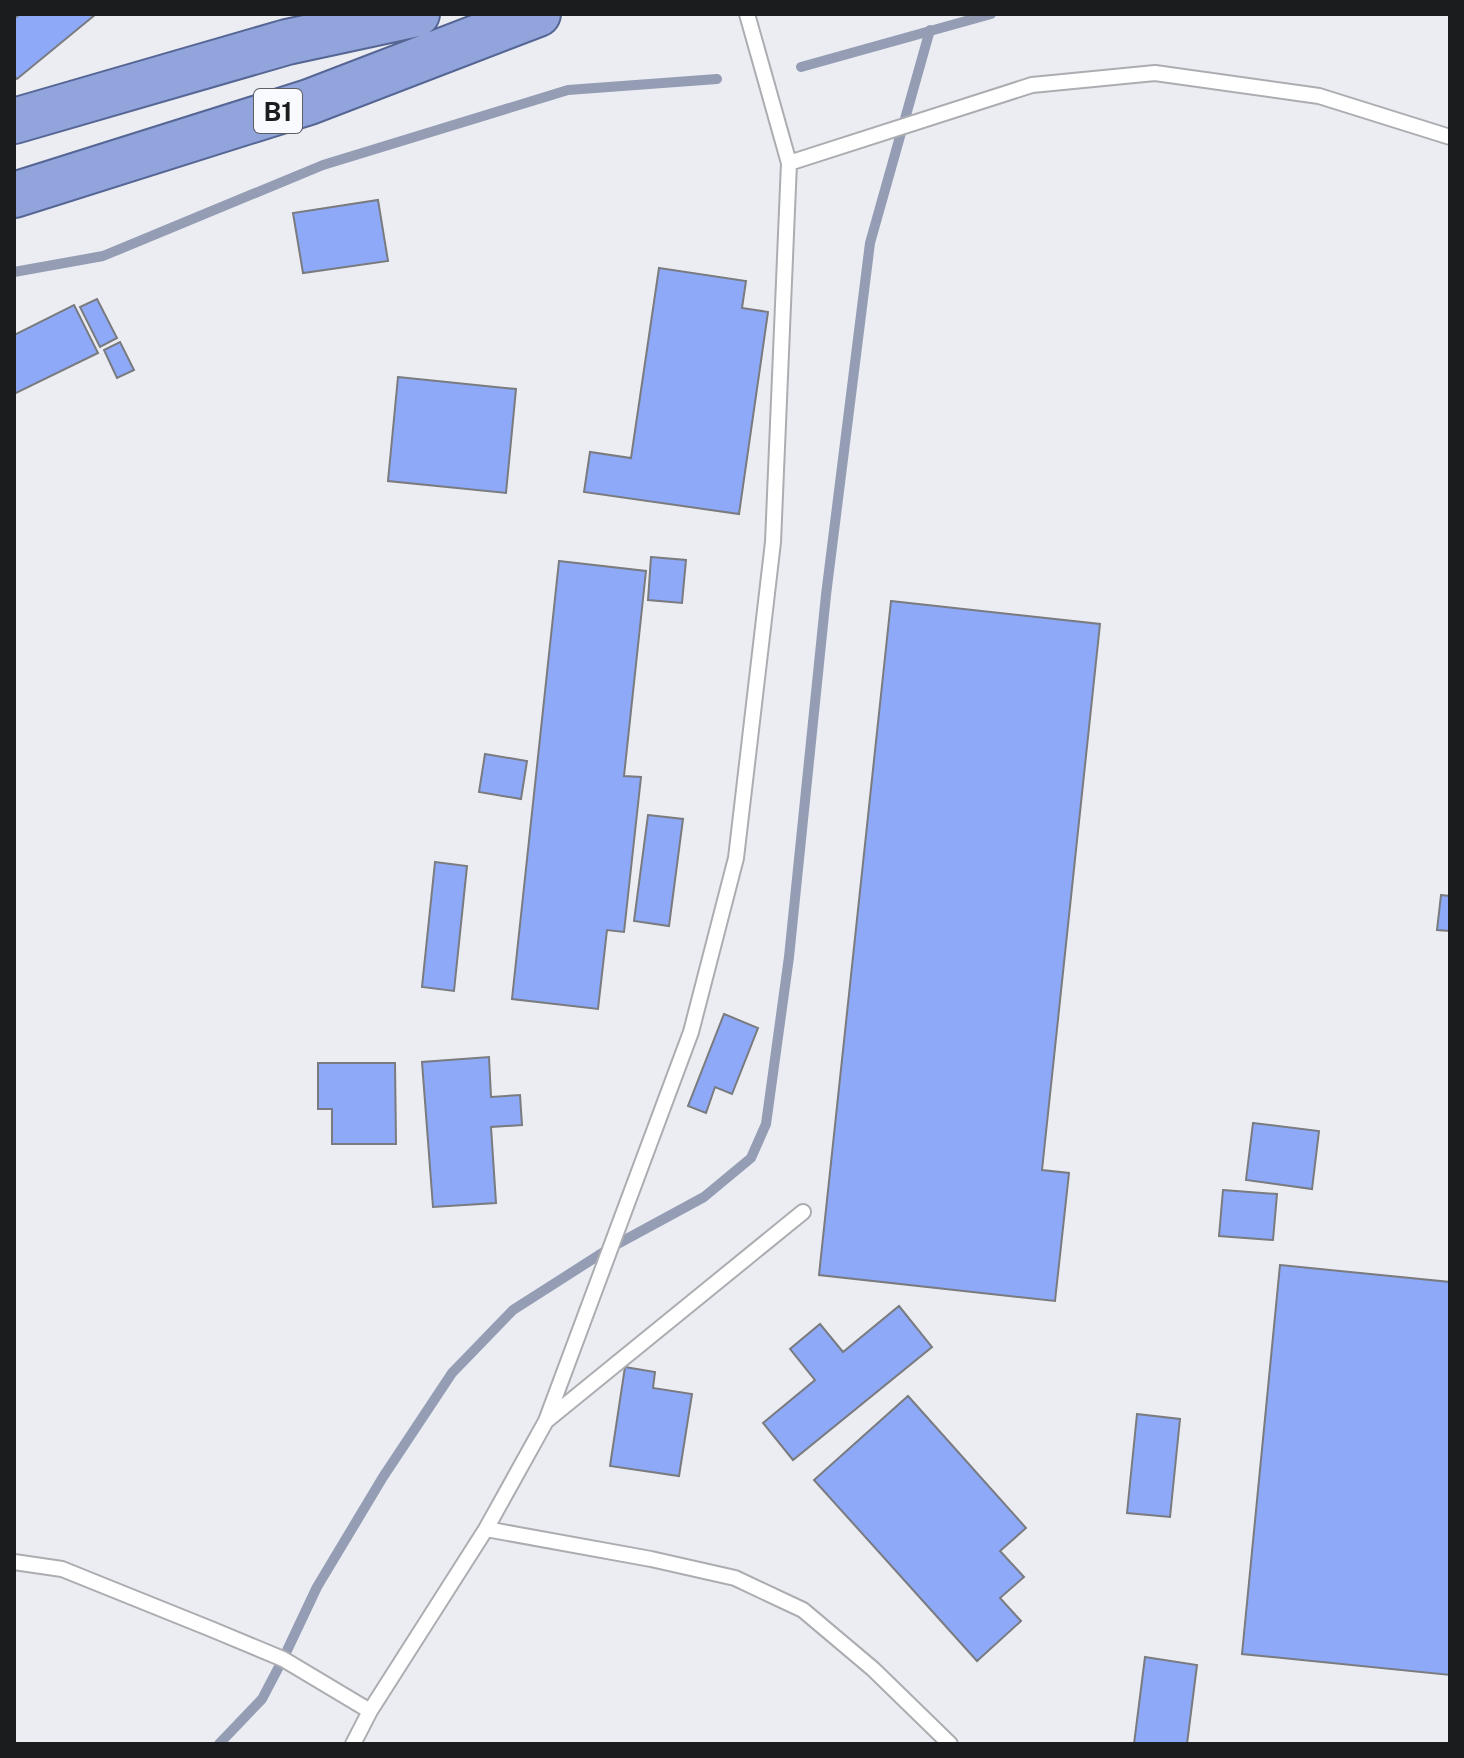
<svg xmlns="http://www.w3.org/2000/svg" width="1464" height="1758" viewBox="0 0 1464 1758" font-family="'Public Sans',sans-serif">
<rect width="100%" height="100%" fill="#ebedf2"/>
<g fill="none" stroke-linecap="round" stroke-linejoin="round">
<path stroke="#949db4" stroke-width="10" d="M801,67L991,14
M14,272L103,256L323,165L568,90L717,79
M219,1744L262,1699L283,1659L317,1587L383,1477L452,1373L513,1310L610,1248L704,1197L751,1158L766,1124L789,957L826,595L870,243L930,30"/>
</g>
<path fill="#8ea9f8" stroke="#797b7f" stroke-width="2" d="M20,14H96L17,79L14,76V19Z
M378,200L388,261L303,273L293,213Z
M659,268L746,281L742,308L768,312L739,514L584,492L590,452L631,458Z
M97,299L117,338L100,347L80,307Z
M74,305L98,353L14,394V335Z
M120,342L134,370L117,378L104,350Z
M398,377L516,389L506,493L388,481Z
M651,557L686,560L682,603L648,600Z
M559,561L646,571L624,776L641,777L624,932L607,930L598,1009L512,999Z
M891,601L1100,624L1042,1170L1069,1173L1055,1301L819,1275Z
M485,754L527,761L521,799L479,792Z
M648,815L683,819L669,926L634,921Z
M435,862L467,866L454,991L422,987Z
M1441,895L1450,896V931L1437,930Z
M724,1014L758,1028L732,1094L715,1087L706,1113L688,1106Z
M489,1057L491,1097L520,1095L522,1125L491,1127L496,1203L433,1207L422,1062Z
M318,1063H395L396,1144H332V1109H318Z
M1253,1123L1319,1131L1312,1189L1246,1180Z
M1223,1190L1277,1194L1273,1240L1219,1236Z
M1280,1265L1450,1282V1675L1242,1654Z
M899,1306L932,1347L793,1460L763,1423L815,1380L790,1349L820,1324L843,1352Z
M625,1367L655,1372L653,1388L692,1394L679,1476L610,1466Z
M908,1396L1026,1528L1000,1551L1024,1577L1000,1598L1021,1621L977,1661L814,1480Z
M1137,1414L1180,1419L1170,1517L1127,1513Z
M1145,1657L1197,1665L1187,1744H1134Z"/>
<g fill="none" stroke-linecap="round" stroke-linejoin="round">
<defs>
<path id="service" d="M789,163L1032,85L1155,73L1319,96L1450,137
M546,1421L803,1212
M486,1529L651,1559L735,1578L803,1610L873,1669L950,1744
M14,1562L62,1569L211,1629L283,1659L370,1711
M353,1744L370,1711L486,1529L546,1421L691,1032L736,858L773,542L789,163L747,14"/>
<path id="trunk" d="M14,121L287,42L417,14
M14,195L309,102L538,14"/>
</defs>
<use href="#service" stroke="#abadb1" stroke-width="18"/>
<use href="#trunk" stroke="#566694" stroke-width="48"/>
<use href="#service" stroke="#fff" stroke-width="14"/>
<use href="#trunk" stroke="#92a4dc" stroke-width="44"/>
</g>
<g text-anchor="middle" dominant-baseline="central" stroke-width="8" stroke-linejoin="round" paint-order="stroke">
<rect fill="#f8faff" stroke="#5d5f62" stroke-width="2" x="254" y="89" width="48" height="44" rx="6"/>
<g font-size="26" font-weight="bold" fill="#1b1c1e">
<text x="278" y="111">B1</text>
</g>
</g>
<rect width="1464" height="1758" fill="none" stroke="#1b1c1e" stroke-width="32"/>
</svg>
